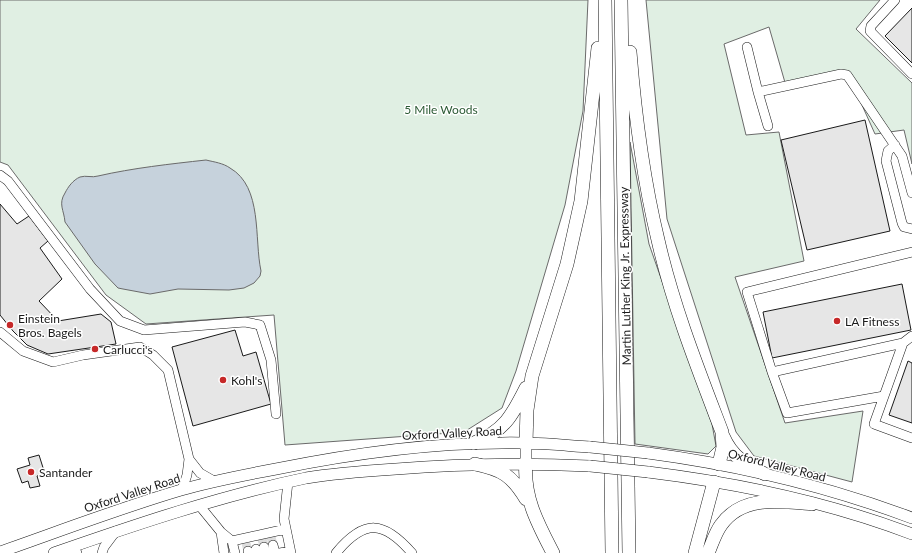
<svg xmlns="http://www.w3.org/2000/svg" width="912" height="553" viewBox="0 0 912 553" font-family="Lato,sans-serif">
<rect width="100%" height="100%" fill="#fff"/>
<path fill="#e0efe3" stroke="#6a6a6a" d="M0,0H588L583,111L565,205L516,371L502,408L464,432L285,445L274,315L146,324L106,295L8,165L0,162Z
M646,0H880L856,29L912,83V164L904,130L875,134L848,74L786,86L769,27L724,44L746,135L779,132L804,261L735,277L785,423L863,411L852,482L754,456L736,432L667,219Z
M630,142L649,244L712,424L716,446L708,454L635,444Z"/>
<path fill="#c6d2dc" stroke="#6a6a6a" d="M206,160C214,162 223,163 230,168C263,187 254,239 261,271L260,276L254,283L244,288L229,290L178,289L150,294L123,289L118,288L95,264L65,222C64,210 58,204 65,193C68,187 73,180 80,177C86,175 92,178 98,176C133,168 170,164 206,160Z"/>
<path fill="#e6e6e6" stroke="#1a1a1a" d="M912,8V63L885,36Z
M865,120L890,231L807,250L781,140Z
M0,204L17,224L29,216L48,241L40,248L62,279L39,301L58,321L101,314L111,322L116,344L48,354L27,345L13,331L0,315Z
M902,284L911,330L772,358L763,312Z
M235,330L243,356L256,352L271,404L193,426L172,347Z
M908,361L912,363V423L889,415Z
M39,455L45,474L37,476L40,486L30,488L28,481L22,483L17,469L30,465L28,458Z"/>
<g fill="none" stroke-linecap="round" stroke-linejoin="round">
<path stroke="#ddd" stroke-width="9" stroke-dasharray="9 4.5" stroke-linecap="butt" d="M271,537L273,545
M262,539L264,547
M246,543L248,551"/>
<defs>
<path id="minor" d="M895,0L871,26L870,31L912,74
M747,47L758,92L841,74L847,75L902,156L912,193
M758,92L768,126
M895,145L888,151L886,161L902,223L904,227L912,229
M0,175L8,181L90,289L120,321L144,330L245,322L260,325L271,360L276,414
M0,332L23,351L53,362L83,355L140,347L153,355L168,370L189,459L187,475L182,490
M912,336L903,343L874,424L912,438
M903,343L772,372L747,292L912,252
M772,372L787,413L884,396
M189,459L200,473L214,481
M288,482L284,519L291,553
M199,505L221,532L232,541L286,529
M221,532L224,553
M232,541L235,553
M273,545L275,553
M264,547L266,553
M256,549L257,553
M64,550L77,553
M248,551L249,553
M102,553L104,547L116,531
M280,553L290,551
M336,553C365,518 384,521 412,553"/>
<path id="major" d="M526,443V463
M648,453C738,465 827,486 912,518
M648,472C737,483 828,502 912,534
M0,552C60,531 120,508 181,490C212,481 244,475 276,469C350,454 425,443 502,443C531,442 560,445 590,447
M54,553C137,524 220,496 306,478C336,473 366,471 396,469C461,464 525,463 590,466"/>
<path id="highway" d="M605,0L612,553
M621,0L629,553
M630,52C635,115 643,178 658,240C673,306 698,369 722,432L723,447L719,464
M723,436C732,457 746,465 765,474
M474,443C504,431 512,416 526,388
M526,443L527,410L532,376L567,264L581,201L598,48
M526,463C523,497 538,524 553,553
M475,464C503,470 511,475 526,499
M695,553L714,482
M708,553C712,544 715,533 721,525C742,495 780,501 812,504"/>
</defs>
<use href="#minor" stroke="#1a1a1a" stroke-width="10"/>
<use href="#major" stroke="#1a1a1a" stroke-width="12"/>
<use href="#highway" stroke="#1a1a1a" stroke-width="14"/>
<use href="#minor" stroke="#fff" stroke-width="9"/>
<use href="#major" stroke="#fff" stroke-width="11"/>
<use href="#highway" stroke="#fff" stroke-width="13"/>
<defs>
<path id="major-bridge" d="M590,447L648,453
M590,466L648,472"/>
</defs>
<use href="#major-bridge" stroke="#1a1a1a" stroke-width="12" stroke-linecap="butt"/>
<use href="#major-bridge" stroke="#fff" stroke-width="11"/>
</g>
<g fill="#c62828" stroke="#fff" stroke-width="1.5">
<circle cx="837" cy="321" r="4"/>
<circle cx="10" cy="325" r="4"/>
<circle cx="95" cy="349" r="4"/>
<circle cx="223" cy="380" r="4"/>
<circle cx="31" cy="472" r="4"/>
</g>
<g text-anchor="middle" dominant-baseline="central" stroke-width="3" stroke-linejoin="round" paint-order="stroke">
<g font-size="12" fill="#2b5a34" stroke="#fff">
<text x="441" y="109">5 Mile Woods</text>
</g>
<g font-size="12" fill="#1a1a1a" stroke="#fff">
<text transform="translate(625 276) rotate(-91)">Martin Luther King Jr. Expressway</text>
<text transform="translate(452 433) rotate(-3)">Oxford Valley Road</text>
<text transform="translate(777 465) rotate(14)">Oxford Valley Road</text>
<text transform="translate(132 493) rotate(-18)">Oxford Valley Road</text>
</g>
<g font-size="12" fill="#1a1a1a" stroke="#fff" text-anchor="start">
<text x="18" y="318">Einstein<tspan x="18" dy="14">Bros. Bagels</tspan></text>
<text x="845" y="321">LA Fitness</text>
<text x="103" y="349">Carlucci's</text>
<text x="231" y="380">Kohl's</text>
<text x="39" y="472">Santander</text>
</g>
</g>
</svg>
